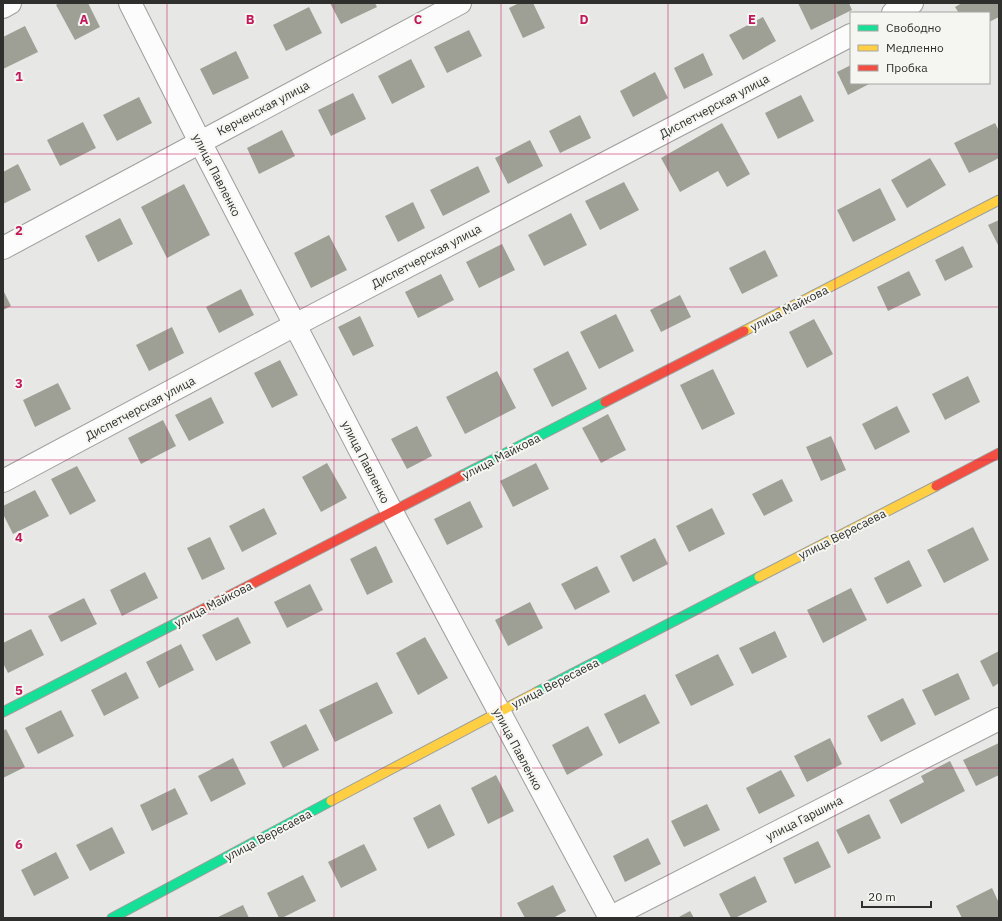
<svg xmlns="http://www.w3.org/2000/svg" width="1002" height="921" viewBox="0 0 1002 921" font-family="'IBM Plex Sans',sans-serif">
<rect width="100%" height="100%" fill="#e7e8e5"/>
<path fill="#9ea095" d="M59,3H88L100,27L75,40L56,5Z
M330,3H375L377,7L341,24Z
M519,3H533L545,28L523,38L509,8Z
M798,3H849L852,10L811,30Z
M962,3H999V17L989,22V13H959L955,7Z
M309,7L322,33L286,51L273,25Z
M763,17L776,41L743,60L729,35Z
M25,26L38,52L3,69V37Z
M469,30L482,56L447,73L434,47Z
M236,51L249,78L213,95L200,69Z
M703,53L713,75L684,89L674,68Z
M411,59L425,87L392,104L378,76Z
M851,65V83H871L848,95L837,72Z
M655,72L668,98L633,117L620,91Z
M353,93L366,119L331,136L318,110Z
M801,95L814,121L778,139L765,113Z
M139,97L152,123L117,141L103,115Z
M580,115L591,138L560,153L549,131Z
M83,122L96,148L60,166L47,140Z
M722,123L750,174L727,187L718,171L680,192L661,158Z
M995,123L999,131V158L969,173L954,143Z
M282,130L295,156L259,174L247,148Z
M530,140L543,166L508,184L495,158Z
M930,158L946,185L907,208L891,180Z
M18,164L31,190L3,204V172Z
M478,166L490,192L443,216L430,190Z
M624,182L639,210L600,230L585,201Z
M184,184L210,235L167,258L141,207Z
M880,188L896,220L853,242L837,210Z
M413,202L425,228L398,242L385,216Z
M571,213L587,245L544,266L528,235Z
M120,218L133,244L98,262L85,236Z
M999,220V247L988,225Z
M329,235L347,270L311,288L294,253Z
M502,244L515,270L479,288L466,262Z
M963,246L973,267L945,281L935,260Z
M765,250L778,276L742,294L729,268Z
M909,271L921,295L888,311L877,287Z
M441,274L454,300L418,318L405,292Z
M241,289L254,315L219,333L206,307Z
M3,290L11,306L3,310Z
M680,295L691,317L661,332L650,310Z
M616,314L634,351L599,369L580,332Z
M360,316L374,346L353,356L338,327Z
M814,319L833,354L807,368L789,332Z
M172,327L184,353L149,371L136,345Z
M568,351L587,389L552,407L533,369Z
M280,360L298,395L272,408L254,373Z
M713,369L735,414L702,430L680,385Z
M497,371L516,408L465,434L446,397Z
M968,376L980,402L945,420L932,394Z
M58,383L71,409L35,427L23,400Z
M211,397L224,423L189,441L175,415Z
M897,406L910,432L875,450L862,424Z
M608,414L626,450L601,463L582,428Z
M163,420L176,446L141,464L128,438Z
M417,426L432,456L407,469L391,439Z
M831,436L846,470L821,481L806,447Z
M327,463L347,498L321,512L302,477Z
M536,463L549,489L513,507L500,481Z
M77,466L96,501L70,515L51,479Z
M782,479L793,501L764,516L752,494Z
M35,490L49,516L13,534L3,514V506Z
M470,501L483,527L447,545L434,519Z
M264,508L277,534L242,552L229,526Z
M712,508L725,534L689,552L676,526Z
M973,527L989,560L944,583L927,550Z
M210,537L225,569L202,580L187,548Z
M655,538L668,564L633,582L620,556Z
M376,546L393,582L367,595L350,559Z
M909,560L922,586L887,604L874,578Z
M597,566L610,592L575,610L561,584Z
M145,572L158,598L122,616L110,590Z
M310,584L323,610L287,628L274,602Z
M851,588L867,620L823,643L807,610Z
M84,598L97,624L61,642L48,616Z
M530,602L543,628L508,646L495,620Z
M238,617L251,643L216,661L202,635Z
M31,629L44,655L8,673L3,663V643Z
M775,631L787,657L752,674L739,648Z
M425,637L448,678L418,695L396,653Z
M181,644L194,670L159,688L146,662Z
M999,651V683L993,687L980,661Z
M718,654L734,685L691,706L675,675Z
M126,672L139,698L104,716L91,690Z
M958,673L970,699L935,716L922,690Z
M377,682L393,713L335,742L319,710Z
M645,694L660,723L619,744L604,714Z
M903,698L916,724L881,742L867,716Z
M61,710L74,736L38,754L25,728Z
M306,724L319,750L283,768L270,742Z
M588,726L603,755L567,775L552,745Z
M6,729L25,767L3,778V731Z
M830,738L842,764L807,782L794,756Z
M999,743V775L976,786L963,760Z
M233,758L246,784L211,802L198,776Z
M950,761L965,791L901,824L889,800L924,782L921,776Z
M781,770L795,796L759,814L746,788Z
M496,775L514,811L488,824L471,788Z
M175,788L188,814L152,831L140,805Z
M440,804L455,835L428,849L413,818Z
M707,804L720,830L684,847L671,821Z
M869,814L881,838L848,854L836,830Z
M112,827L125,853L90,871L76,845Z
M648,838L661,864L625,882L613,856Z
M818,841L831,867L795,884L783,858Z
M364,844L377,870L341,888L328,862Z
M56,852L69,878L34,896L21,870Z
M303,875L316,901L282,918H279L267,893Z
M755,876L767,902L735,918H731L719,894Z
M553,885L566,911L553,918H525L517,903Z
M992,888L999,903V917L997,918H962L956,906Z
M243,905L249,918H216Z
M690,911L694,918H677Z"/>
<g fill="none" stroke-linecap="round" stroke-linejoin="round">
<defs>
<path id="street" d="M130,3L200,142L392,512L610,918
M3,7L10,3
M893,13L912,3
M3,248L460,3
M3,481L295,325L851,35
M609,918L999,719"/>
<path id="fast" d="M463,475L605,402
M537,692L759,577
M3,712L186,618
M112,918L331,801"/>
<path id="slow" d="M744,331L999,200
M759,577L936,486
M331,801L537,692"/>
<path id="jam" d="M605,402L744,331
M936,486L999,453
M186,618L463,475"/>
</defs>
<use href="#street" stroke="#9e9f9d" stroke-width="24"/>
<use href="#fast" stroke="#9e9f9d" stroke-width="11"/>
<use href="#slow" stroke="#9e9f9d" stroke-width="11"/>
<use href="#jam" stroke="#9e9f9d" stroke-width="11"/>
<use href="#street" stroke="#fbfcfb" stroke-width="22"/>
<use href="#fast" stroke="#16e098" stroke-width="9"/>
<use href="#slow" stroke="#ffcf43" stroke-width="9"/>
<use href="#jam" stroke="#f24e42" stroke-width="9"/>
</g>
<path fill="none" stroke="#c2185b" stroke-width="1" stroke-opacity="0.55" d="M167,3V918M334,3V918M501,3V918M668,3V918M835,3V918M3,154H999M3,307H999M3,460H999M3,614H999M3,768H999"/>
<g text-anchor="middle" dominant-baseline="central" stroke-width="4" stroke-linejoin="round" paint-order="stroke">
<g font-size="12" fill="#2f2f2d" stroke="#f5f6f1">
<text transform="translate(714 106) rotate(-28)">Диспетчерская улица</text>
<text transform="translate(263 108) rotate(-28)">Керченская улица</text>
<text transform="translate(217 175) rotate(63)">улица Павленко</text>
<text transform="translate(426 256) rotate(-28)">Диспетчерская улица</text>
<text transform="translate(789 308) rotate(-27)">улица Майкова</text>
<text transform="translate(140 408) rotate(-28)">Диспетчерская улица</text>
<text transform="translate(501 456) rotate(-27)">улица Майкова</text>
<text transform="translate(366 462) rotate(63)">улица Павленко</text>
<text transform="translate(842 534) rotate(-27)">улица Вересаева</text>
<text transform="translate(213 604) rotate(-27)">улица Майкова</text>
<text transform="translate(555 683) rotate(-27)">улица Вересаева</text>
<text transform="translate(518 749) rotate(62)">улица Павленко</text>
<text transform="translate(804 818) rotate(-27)">улица Гаршина</text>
<text transform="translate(268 835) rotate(-28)">улица Вересаева</text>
</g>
</g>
<g font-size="13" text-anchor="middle" font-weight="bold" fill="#c2185b" stroke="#f5f6f1" stroke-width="4" stroke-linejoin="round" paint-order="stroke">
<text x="84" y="24">A</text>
<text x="250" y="24">B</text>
<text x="418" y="24">C</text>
<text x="584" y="24">D</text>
<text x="752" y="24">E</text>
<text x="19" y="81">1</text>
<text x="19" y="235">2</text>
<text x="19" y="388">3</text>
<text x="19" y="542">4</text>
<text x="19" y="695">5</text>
<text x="19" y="849">6</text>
</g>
<rect width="1002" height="921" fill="none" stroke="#2f2f2d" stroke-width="8"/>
<rect x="850" y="12" width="140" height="72" fill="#f5f6f1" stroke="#a6a6a3"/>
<rect x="858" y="25" width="20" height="6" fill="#16e098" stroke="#a6a6a3"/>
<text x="886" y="32" font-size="12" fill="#2f2f2d">Свободно</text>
<rect x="858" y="45" width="20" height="6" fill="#ffcf43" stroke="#a6a6a3"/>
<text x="886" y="52" font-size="12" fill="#2f2f2d">Медленно</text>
<rect x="858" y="65" width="20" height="6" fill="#f24e42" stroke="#a6a6a3"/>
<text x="886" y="72" font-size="12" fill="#2f2f2d">Пробка</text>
<path d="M862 901v6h69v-6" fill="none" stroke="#2f2f2d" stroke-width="2"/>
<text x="868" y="901" font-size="12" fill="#2f2f2d" stroke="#f5f6f1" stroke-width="3" paint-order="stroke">20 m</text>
</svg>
